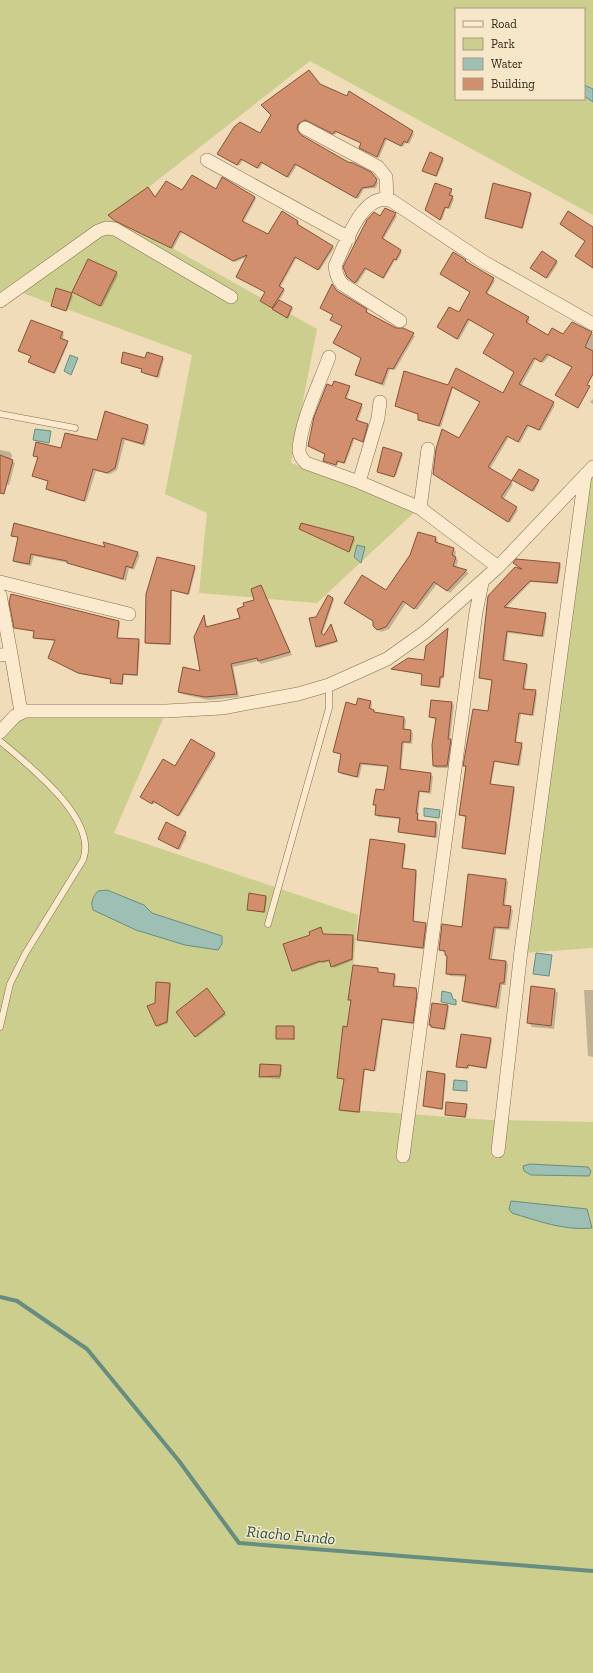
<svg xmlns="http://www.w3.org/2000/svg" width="593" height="1673" viewBox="0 0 593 1673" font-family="'Zilla Slab',serif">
<rect width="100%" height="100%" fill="#f0dcb9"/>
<path fill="#cbce8d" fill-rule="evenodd" d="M0,0H593V215L310,61L113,215L317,329L291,463L419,508L317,603L199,593L207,513L165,494L192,355L20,292L0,306ZM456,9H584V99H456Z
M593,473V948L523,953L585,481Z
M166,712L114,833L358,915L340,1109L491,1120L593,1122V1673H0V737L22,713Z"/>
<path fill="#9ec0b4" stroke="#668d81" d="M584,85L593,89V102L584,96Z
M70,355L78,358L71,375L64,371Z
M35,429L51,431L49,443L33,440Z
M357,545L365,547L361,563L354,557Z
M424,808L440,810L439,818L424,816Z
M107,890L144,905L152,913L222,936V944L218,950L185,945L136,930L93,910C90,902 93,897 98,891Z
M536,953L552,955L549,976L533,974Z
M442,991L451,993L453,999L456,1000V1005L441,1002Z
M454,1080L467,1081V1091L453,1090Z
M530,1164L588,1167L591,1171L589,1176L531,1175L524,1171L523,1166Z
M511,1201L587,1209L592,1228C565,1231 538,1221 512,1213L509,1209Z"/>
<path fill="#0003" d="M320,85L414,134L409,144L406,142L403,147L387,139L379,158L362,149L361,143L337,132L335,135L311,122H303L298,130L302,136L372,175L378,183L376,188L364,189L358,199L297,165L289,178L263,163L259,169L243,160L239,166L220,155L260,134Z
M430,154L444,160L437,177L424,171Z
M216,190L255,197L256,199L243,223L268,236L298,221L299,223L298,226L334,248L320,270L297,257L280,288L285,291L279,301L293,309L288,319L263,302L266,293L247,257L235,262L182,232L173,249L118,222L156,198L183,192Z
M451,190L452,192L451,196L454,199L450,209L446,208L442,220L428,212Z
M531,193L532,195L523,229L486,218Z
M385,209L397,216L383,240L402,252L397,261L395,260L384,279L367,269L357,284L350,279L345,269L354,245L368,221L381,217Z
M542,252L558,263L548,279L533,269Z
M454,253L493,279L495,281L487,294L528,318L530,320L527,324L549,336L564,335L572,323L593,334V375L574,406L573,368L550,355L543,363L536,359L521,386L555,405L541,431L529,426L520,443L509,437L490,469L513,484L503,500L518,510L510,523L434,474L460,439L481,403L453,388L441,427L421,421L419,419V414L396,406L449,386L503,394L515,372L484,353L495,334L470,320L459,340L440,329L460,313L471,292Z
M116,273L118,275L102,307L75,293Z
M338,292L366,310L368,312L367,314L396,329L415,336L395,370L390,369L384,386L356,375L362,358L343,326L334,315Z
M71,294L73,296L67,311L52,306Z
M62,333L64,335L62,340L68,344L55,374L31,364L29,362L32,357L19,351Z
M162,358L164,359L159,378L144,374L143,370L122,363Z
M333,387L350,389L347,399L363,407L357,422L369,427L364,442L355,438L345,464L339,461L337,466L324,460L326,454L309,446Z
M593,399V404L590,402Z
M147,426L149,428L145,446L125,440L117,470L110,474L96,471L86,502L49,491L47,489L49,482L33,475L38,458L34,455L97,441Z
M0,450L10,452L12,455L11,460L15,463L9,485L0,482Z
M402,454L403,455L396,476L378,471Z
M515,481H538L539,482L534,492Z
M302,530L353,538L355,540L350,552Z
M12,535L137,553L140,555L134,570L129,568L126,581L69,563L34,556L31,566L17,563L14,561L19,539Z
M436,538L438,541V544L454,549L456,552L455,557L458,560L456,568L469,573L450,593L437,584L417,610L406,603L389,629L381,632L374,625L387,591Z
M559,564L561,566L558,584L531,582L506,608L547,616L544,637L508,633L505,662L526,665L528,666L525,690L537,693L534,716L521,714L516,743L523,746L520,766L495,762L491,785L515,789L506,855L465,849L463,848L467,818L460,815L466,767L465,765L489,712L493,681L480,678L489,597L525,571Z
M194,567L196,568L189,595L172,590L171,645L148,644L146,643L147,594Z
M261,586L292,655L261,664L258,661L233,667L239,697L208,700L182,694L179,692L202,673L204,617L208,628L241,619L245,607L255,600Z
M333,598L334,600L322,635L324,636L331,625L338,642L319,648L317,617Z
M119,622L120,623L118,639L140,642L138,676L124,675L123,685L113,684L112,680L80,674L51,659L56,641L36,639L35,632L15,628Z
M448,630L444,678H442L440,688L424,686L422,684L423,675L392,669L408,659L425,661L427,646Z
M370,702L372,704L371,710L376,714L404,718L406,720L405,730L413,733L412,744L404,743L401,770L430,774L433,776L431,794L420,792L418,814L419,821L436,823L438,825L437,838L402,833L400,831L401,819L378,817L376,814V807L374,805L385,791L388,767L362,765L359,778L341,774L339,771L342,755L334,752L357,706Z
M451,703L454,705L450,740L453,742L449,768H436L434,766L436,720L430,717Z
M214,754L216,756L180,816L155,802L154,804L143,798Z
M167,824L187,835L180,850L161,840Z
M404,845L406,846L403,870L417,873L414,923L427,925L424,949L359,941L358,940Z
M506,880L508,882L505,906L513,910L510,930L496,929L492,960L506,962L508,964L506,985H502L499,1009L465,1003L463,1001L467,977L450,976L447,973L448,957L446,953L440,950L463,928Z
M266,897L267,898L265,913L248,910Z
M320,928L324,935L353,936L354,938L353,960L334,968L330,961L323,963L322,962L294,972L284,945L311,935Z
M377,969L379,973L396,976L395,987L417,991L414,1024L383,1020L376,1071L365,1070L360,1113L342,1111L340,1109L344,1080L338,1078L348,1028L352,1001L349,999Z
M170,984L171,985L168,1023L158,1027L156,1004Z
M554,990L558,993L554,1029L532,1027L529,1023Z
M584,990H593V1057L588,1056Z
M208,991L226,1015L197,1037L196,1036Z
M447,1006L449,1007L446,1030L433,1028L430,1024Z
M294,1027L295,1040L277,1038Z
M491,1039L492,1040L487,1069L469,1066V1069L457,1066Z
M280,1066L282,1068L280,1079L260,1077Z
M445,1075L446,1077L443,1110L425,1107L424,1106Z
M466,1105L468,1107L466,1118L446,1114Z"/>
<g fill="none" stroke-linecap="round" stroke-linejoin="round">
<path stroke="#668d81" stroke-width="4" d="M0,1297L17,1301L87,1349L179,1461L239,1543L593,1571"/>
</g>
<path fill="#d18f6d" stroke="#885238" d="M309,70L320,84L347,96L349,91L413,131L407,143L404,141L401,146L385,138L377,157L359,148L361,143L335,131L333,134L305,120L298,124L297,129L301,135L348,162L353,163L371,172L376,178L377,180L374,186L362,188L356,198L295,164L287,177L261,162L257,168L241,159L237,165L217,154L234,127L240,122L260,133L271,115L261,105Z
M430,152L443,158L436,176L422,171Z
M192,175L216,189L222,177L255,197L242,221L268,234L282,211L298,221L297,224L333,246L318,270L295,257L279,286L284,289L272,308L260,301L265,292L236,277L247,255L233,261L180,231L171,248L115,221L108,215L148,187L155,197L166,181L182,190Z
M435,183L452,189L449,195L453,196L448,208L445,207L440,220L425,210Z
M493,183L531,193L522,228L485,218Z
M385,208L396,213L382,238L401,250L396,260L394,259L383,278L365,268L355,283L347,277L343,267L367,220L374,212L380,216Z
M568,211L593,227V268L575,256L585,241L560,224Z
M542,251L557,261L546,278L530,268Z
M453,252L466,260L465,261L494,278L486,293L529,317L526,322L548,335L552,328L563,334L572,322L592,332L585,347L593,351V374L587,385L590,386L578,408L555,395L572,367L547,354L541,362L534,358L519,384L554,402L539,430L527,425L518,442L507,436L488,467L512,481L501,497L517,507L508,522L433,474L436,449L442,429L459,438L480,402L452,387L439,426L418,420V414L395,406L404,371L448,385L456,368L503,393L514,372L483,353L494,334L468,319L457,339L437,327L449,307L459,312L470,292L440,274Z
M88,259L117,272L100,306L72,292Z
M332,284L337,291L367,309L366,312L396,328H403L414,333L393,369L388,368L382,384L355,375L361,358L333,343L342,326L330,320L333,315L320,308Z
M56,288L72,293L66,311L51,306Z
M279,300L292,307L287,318L272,309Z
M31,320L63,332L60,338L68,341L54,373L28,362L31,356L18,351Z
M123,352L145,358L147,352L163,357L157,377L141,372L142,369L121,363Z
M334,381L350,386L345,398L362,404L356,420L368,424L363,442L353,438L344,463L337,461L336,465L323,461L325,454L308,446L314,417L327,384L332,386Z
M105,411L148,425L143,444L122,438L115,468L107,473L93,469L84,501L46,489L48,481L32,476L38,457L33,456L36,442L61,448L65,433L97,440Z
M383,447L402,453L394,477L377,472Z
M0,455L13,460L4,494L0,493Z
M519,469L539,480L532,491L512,480Z
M14,523L105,547L103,542L138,552L132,568L126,566L123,579L67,563V561L31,554L29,564L13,561L18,537L11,536Z
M301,523L354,537L349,552L299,529Z
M418,532L436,537L435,542L454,548L452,555L456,557L453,566L467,570L447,591L434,582L414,609L403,601L386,627L377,630L373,626V621L344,603L362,575L386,590L410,555Z
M157,557L195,566L188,594L171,590L170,644L145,643L146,594Z
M516,559L560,563L557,583L530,581L504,607L546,613L542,636L507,631L503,660L527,664L523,689L536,690L532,715L519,713L515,742L522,743L518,765L494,761L490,784L514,787L505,854L462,848L466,816L459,815L466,766H463L473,709L488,711L492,680L479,678L488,596L515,567L522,569L513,563Z
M261,585L290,652L258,661L257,658L231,664L237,694L205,697L178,692L183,667L200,671L194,637L204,615L206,627L240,618L237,609L244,606L243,603L254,600L251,589Z
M11,594L119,621L117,638L139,639L137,675L123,674L122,684L110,683L111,679L78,673L48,658L55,640L33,638L34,631L14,628L9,602Z
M328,595L333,598L321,633L324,635L331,624L337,641L316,647L309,618L316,617Z
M448,628L443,677H440L439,687L421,685L422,674L391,669L408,658L424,660L426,646Z
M358,698L371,701L369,708L374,710V712L404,717L403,729L411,730L410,742H402L400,769L431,773L429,792L419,791L416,813H418L417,820L436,822L435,837L398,832L400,818L375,815L376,805H373L376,789L384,790L388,766L360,763L357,777L338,772L341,754L333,752L346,702L356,705Z
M431,700L452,702L448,739H451L447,766H433L432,745L436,718L429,717Z
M191,739L215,753L178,816L153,801L152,804L140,797L163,759L175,766Z
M166,822L186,832L178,849L158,839Z
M370,839L405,844L402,868L416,870L413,921L426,923L423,948L357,940Z
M468,874L506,879L503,905L511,906L508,928L494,927L489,959L506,961L504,983H500L496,1007L462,1001L466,975L446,974L447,956L445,955V951L439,950L442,924L462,927Z
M249,893L266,896L264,912L247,910Z
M321,927L323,934L353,935L352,959L331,967L329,960L321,962L320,961L292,971L283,944L310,935L309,932Z
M353,965L378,968V972L395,974L393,986L416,988L417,994L413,1023L382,1019L374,1071L364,1069L359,1112L339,1110L344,1079L337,1078L343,1026L347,1027L351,1000H348Z
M156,982L170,983L167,1022L156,1026L147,1006L155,1003Z
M531,986L555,989L551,1026L527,1023Z
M207,988L225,1013L195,1037L176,1012Z
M432,1003L448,1005L444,1029L431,1027V1025H429Z
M276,1026H294V1039H276Z
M461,1034L491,1038L486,1068L468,1065L467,1068L456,1067Z
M260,1064L281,1065L280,1076L259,1077Z
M427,1071L445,1074L442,1109L423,1106Z
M446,1102L467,1104L465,1117L445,1115Z"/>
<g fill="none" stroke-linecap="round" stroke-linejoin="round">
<defs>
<path id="service" d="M0,414L75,428
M0,741C27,764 99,819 83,860L25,954L10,984L0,1027
M268,924L329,708V685"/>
<path id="minor" d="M305,128L378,167L386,177L387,199
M207,160L349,238
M0,301L98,231L106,228L115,229L231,297
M400,321L342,284C337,278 336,273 335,266C345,245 363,189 392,201L482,261L593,324
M329,357C319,385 301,420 299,450C299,455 302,459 306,463L359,482L420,508L498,567
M359,482L378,418L380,402
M420,508L428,449
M0,582L129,614
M0,595L11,654
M0,655L11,654L21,712
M0,732L15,716L25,711H166L222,708L298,694L329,685L387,659L425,632L498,567L593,467
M498,1151L521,951L585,475
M403,1156L476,612L482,583"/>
</defs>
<use href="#service" stroke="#876b53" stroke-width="7"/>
<use href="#minor" stroke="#876b53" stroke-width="14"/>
<use href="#service" stroke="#fbeacd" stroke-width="6"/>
<use href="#minor" stroke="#fbeacd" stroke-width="13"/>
</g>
<g text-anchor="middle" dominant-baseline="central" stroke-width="3" stroke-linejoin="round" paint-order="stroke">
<g font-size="16" font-style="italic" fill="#275650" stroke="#f7e7c9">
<text transform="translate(291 1535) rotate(5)">Riacho Fundo</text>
</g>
</g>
<rect x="455" y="8" width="130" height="92" fill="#f7e7c9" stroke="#a99983"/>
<rect x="463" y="21" width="20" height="6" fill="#fbeacd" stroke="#a99983"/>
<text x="491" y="28" font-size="12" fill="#352519">Road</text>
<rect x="463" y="38" width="20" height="12" fill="#cbce8d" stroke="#a99983"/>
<text x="491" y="48" font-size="12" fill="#352519">Park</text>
<rect x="463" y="58" width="20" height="12" fill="#9ec0b4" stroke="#a99983"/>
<text x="491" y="68" font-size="12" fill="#352519">Water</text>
<rect x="463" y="78" width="20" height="12" fill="#d18f6d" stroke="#a99983"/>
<text x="491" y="88" font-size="12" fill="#352519">Building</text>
</svg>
